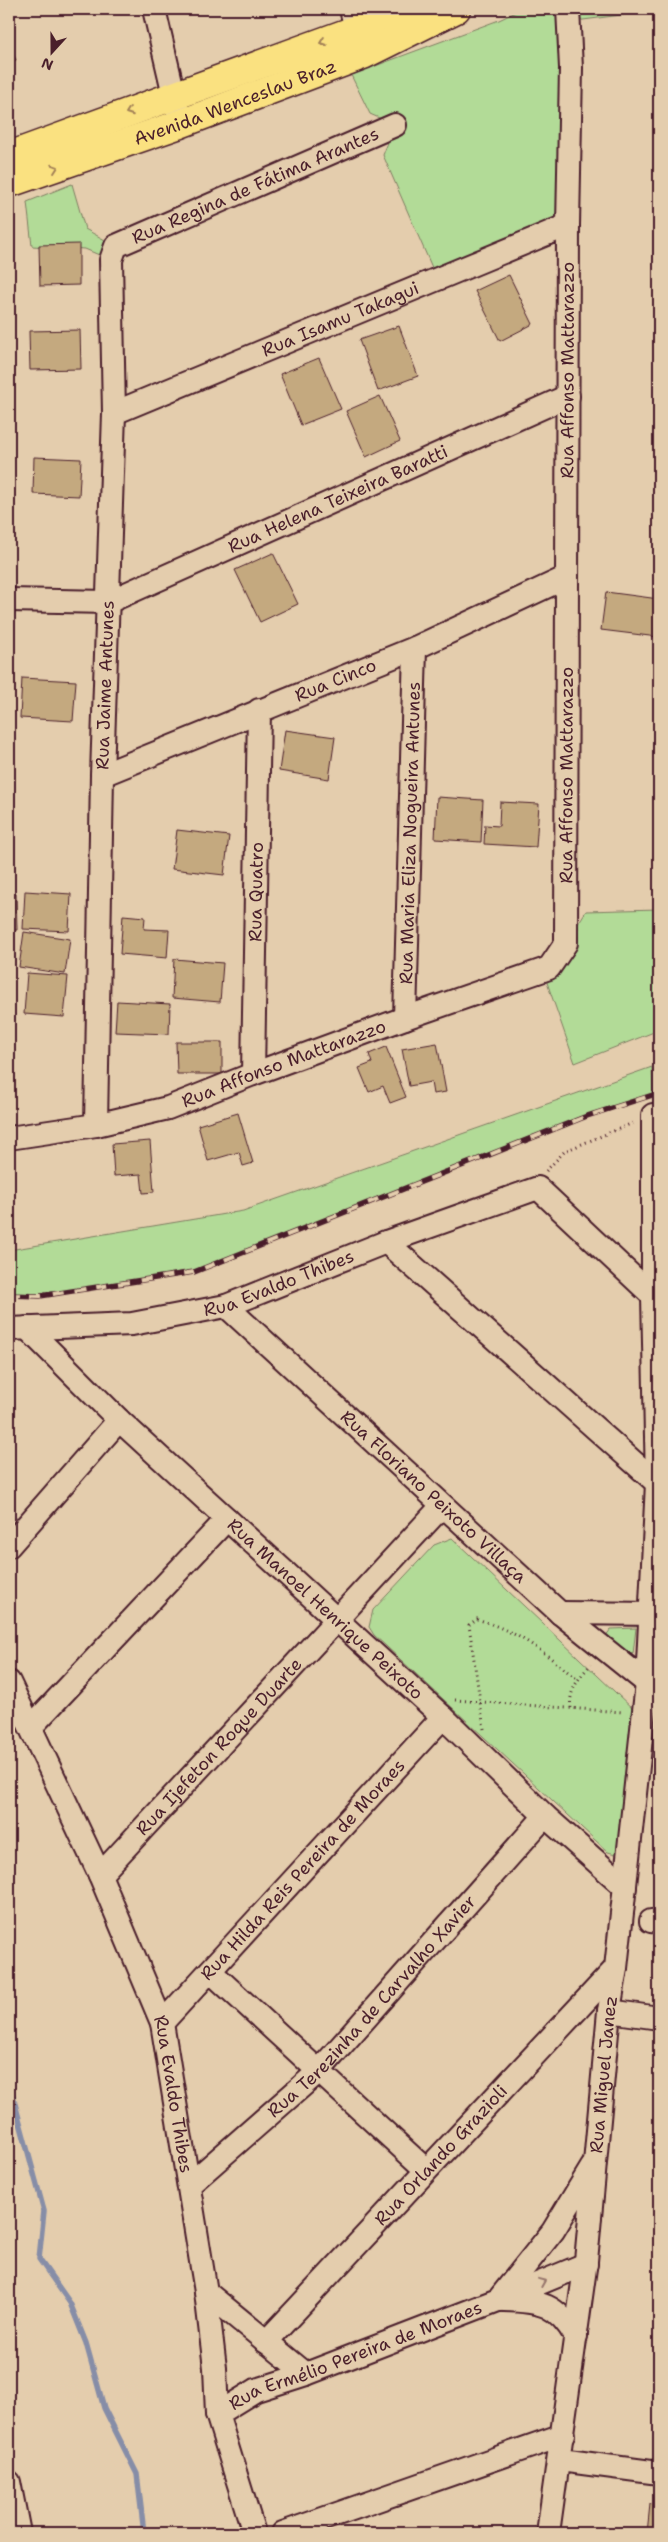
<svg xmlns="http://www.w3.org/2000/svg" width="668" height="2542" viewBox="0 0 668 2542" font-family="'Shantell Sans',sans-serif">
<rect width="100%" height="100%" fill="#e4cdad"/>
<filter id="ink" filterUnits="userSpaceOnUse"><feTurbulence type="fractalNoise" baseFrequency=".02" numOctaves="2"/><feDisplacementMap in="SourceGraphic" scale="10" xChannelSelector="R" yChannelSelector="G"/><feConvolveMatrix kernelMatrix="1 2 1 2 8 2 1 2 1" color-interpolation-filters="sRGB"/></filter>
<g filter="url(#ink)">
<path fill="#b2db97" stroke="#7e7d61" d="M522,9L659,10L568,22V225L437,279L383,155L395,125L370,114L351,75L499,20Z
M72,184L85,229L116,246L111,260L85,249L32,246L27,202Z
M659,909V1030L575,1063L543,971L566,943L586,911Z
M652,1067L653,1094L587,1116L194,1272L40,1296L9,1295V1250L243,1211Z
M452,1538L634,1710L619,1855L608,1852L374,1635L369,1627L373,1610L434,1545Z
M636,1628L633,1654L618,1647L605,1637L611,1629Z"/>
<g fill="none" stroke-linecap="round" stroke-linejoin="round">
<path stroke="#868da7" stroke-width="5.5" d="M9,2082L44,2211L39,2259L70,2303L86,2343L104,2408L137,2474L144,2533"/>
</g>
<path fill="#c4a97f" stroke="#4a1f2b" d="M9,46L16,60L9,62Z
M79,244V285L40,286L39,245Z
M509,275L533,324L500,341L475,291Z
M399,326L418,376L378,391L359,340Z
M80,330L81,369L30,370L29,331Z
M319,358L341,409L301,425L280,374Z
M380,396L400,441L366,457L346,411Z
M34,457L81,459L79,496L33,494Z
M273,553L298,604L260,622L235,570Z
M606,592L659,599L658,637L601,630Z
M22,678L76,681L73,721L20,718Z
M285,730L335,737L329,779L279,771Z
M437,797L483,800L481,842L435,839Z
M500,802L539,804L536,847L484,844L485,825L499,826Z
M177,830L229,836L224,875L172,869Z
M25,891L71,894L69,931L23,929Z
M9,894H16L17,930H9Z
M123,915L145,917L144,929L169,930L167,958L120,954Z
M24,932L70,939L65,974L19,967Z
M174,959L223,963L220,1002L172,998Z
M27,973L68,976L64,1017L24,1014Z
M117,1001L170,1004L169,1034L115,1032Z
M176,1042H222V1074H177Z
M437,1043L446,1092L433,1094L431,1082L409,1086L402,1049Z
M386,1047L406,1097L390,1103L383,1086L369,1092L359,1068L372,1063L369,1054Z
M238,1113L253,1163L243,1166L239,1152L208,1161L198,1125Z
M150,1141L154,1192L143,1193L141,1174L114,1176L112,1144Z
M650,2504L659,2505V2533H647Z"/>
<g fill="none" stroke-linecap="round" stroke-linejoin="round">
<defs>
<g id="minor">
<path d="M154,9L178,112"/>
<path d="M351,9L360,45"/>
<path id="s1" d="M114,413L568,225"/>
<path id="s2" d="M9,600L108,602L568,396"/>
<path id="s3" d="M102,775L415,648L567,577"/>
<path id="s4" d="M405,1018L415,648"/>
<path id="s5" d="M253,1074L259,710"/>
<path id="s6" d="M96,1125L102,775L114,413L111,260L116,246L395,125"/>
<path id="s7" d="M9,1138L96,1125L168,1108L253,1074L405,1018L549,968L566,943L568,225L571,68L568,9"/>
<path d="M386,1242L657,1483"/>
<path id="s8" d="M226,1306L560,1613L647,1683"/>
<path id="s9" d="M27,1328L119,1420L443,1717L545,1816L625,1887"/>
<path id="s10" d="M9,1329L132,1324L226,1306L386,1242L538,1188L653,1296"/>
<path d="M9,1546L119,1420"/>
<path d="M560,1613L659,1614"/>
<path id="s11" d="M9,1682L100,1875L162,2023L206,2292L215,2368L217,2414L254,2533"/>
<path d="M31,1727L227,1519"/>
<path id="s12" d="M100,1875L442,1506"/>
<path d="M651,1921L659,1922"/>
<path d="M210,1971L425,2169"/>
<path d="M609,2011L659,2018"/>
<path id="s13" d="M162,2023L443,1717"/>
<path id="s14" d="M189,2185L318,2072L545,1816"/>
<path d="M206,2292L306,2374"/>
<path d="M499,2300L586,2264"/>
<path d="M504,2300C541,2301 557,2304 576,2337"/>
<path id="s15" d="M266,2342L616,1968"/>
<path id="s16" d="M217,2414L256,2390L306,2374L498,2300L553,2231L592,2167"/>
<path d="M560,2460L659,2473"/>
<path d="M9,2482L19,2533"/>
<path d="M283,2533L563,2435"/>
<path id="s17" d="M548,2533L586,2261L609,2011L616,1968L647,1683L657,1483L653,1296V1115"/>
</g>
<g id="major">
<path d="M9,156L355,30L400,9"/>
<path id="s18" d="M9,183L180,124L363,55L456,9"/>
</g>
</defs>
<use href="#minor" stroke="#4a1f2b" stroke-width="26"/>
<use href="#major" stroke="#4a1f2b" stroke-width="31"/>
<path stroke="#4a1f2b" stroke-width="3" stroke-dasharray="1 4" stroke-linecap="butt" d="M546,1171L565,1151L633,1123
M455,1700L623,1712
M571,1708C568,1690 580,1677 591,1664
M484,1729L469,1625L477,1619C523,1634 542,1651 578,1680"/>
<use href="#minor" stroke="#e4cdad" stroke-width="22"/>
<use href="#major" stroke="#fae180" stroke-width="28"/>
<defs>
<path id="rail" d="M9,1295L40,1296L194,1272L587,1116L659,1093"/>
</defs>
<use href="#rail" stroke="#4a1f2b" stroke-width="5.5"/>
<use href="#rail" stroke="#e4cdad" stroke-width="4" stroke-dasharray="11" stroke-linecap="butt"/>
</g>
<defs><path id="oneway-chevron" d="M-2-3.5L2.5 0L-2 3.5" fill="none" stroke-width="1.6" stroke-linecap="round" stroke-linejoin="round" transform="scale(1.25)"/></defs>
<g stroke="#a28056">
<use href="#oneway-chevron" transform="translate(323 42) rotate(160)"/>
<use href="#oneway-chevron" transform="translate(129 112) rotate(160)"/>
<use href="#oneway-chevron" transform="translate(55 168) rotate(-19)"/>
</g>
<use stroke="#97766c" href="#oneway-chevron" transform="translate(542 2282) rotate(-22)"/>
</g>
<g text-anchor="middle" dominant-baseline="central" stroke-width="4" stroke-linejoin="round" paint-order="stroke">
<g font-size="18" fill="#4a1f2b" stroke="#e4cdad">
<text stroke="none"><textPath href="#s18" startOffset="240">Avenida Wenceslau Braz</textPath></text>
<text stroke="none"><textPath href="#s6" startOffset="1032">Rua Regina de Fátima Arantes</textPath></text>
<text stroke="none"><textPath href="#s1" startOffset="245">Rua Isamu Takagui</textPath></text>
<text stroke="none"><textPath href="#s7" startOffset="1171">Rua Affonso Mattarazzo</textPath></text>
<text stroke="none"><textPath href="#s2" startOffset="351">Rua Helena Teixeira Baratti</textPath></text>
<text stroke="none"><textPath href="#s3" startOffset="252">Rua Cinco</textPath></text>
<text stroke="none"><textPath href="#s6" startOffset="440">Rua Jaime Antunes</textPath></text>
<text stroke="none"><textPath href="#s7" startOffset="766">Rua Affonso Mattarazzo</textPath></text>
<text stroke="none"><textPath href="#s4" startOffset="185">Rua Maria Eliza Nogueira Antunes</textPath></text>
<text stroke="none"><textPath href="#s5" startOffset="182">Rua Quatro</textPath></text>
<text stroke="none"><textPath href="#s7" startOffset="286">Rua Affonso Mattarazzo</textPath></text>
<text stroke="none"><textPath href="#s10" startOffset="276">Rua Evaldo Thibes</textPath></text>
<text stroke="none"><textPath href="#s8" startOffset="282">Rua Floriano Peixoto Villaça</textPath></text>
<text stroke="none"><textPath href="#s9" startOffset="410">Rua Manoel Henrique Peixoto</textPath></text>
<text stroke="none"><textPath href="#s12" startOffset="175">Rua Ijefeton Roque Duarte</textPath></text>
<text stroke="none"><textPath href="#s13" startOffset="208">Rua Hilda Reis Pereira de Moraes</textPath></text>
<text stroke="none"><textPath href="#s14" startOffset="256">Rua Terezinha de Carvalho Xavier</textPath></text>
<text stroke="none"><textPath href="#s17" startOffset="462">Rua Miguel Janez</textPath></text>
<text stroke="none"><textPath href="#s11" startOffset="446">Rua Evaldo Thibes</textPath></text>
<text stroke="none"><textPath href="#s15" startOffset="256">Rua Orlando Grazioli</textPath></text>
<text stroke="none"><textPath href="#s16" startOffset="151">Rua Ermélio Pereira de Moraes</textPath></text>
</g>
</g>
<rect width="668" height="2542" fill="none" stroke="#e4cdad" stroke-width="30"/>
<rect x="15" y="15" width="638" height="2512" fill="none" stroke="#4a1f2b" stroke-width="2" filter="url(#ink)"/>
<g transform="translate(52 52) rotate(201)" stroke="#e4cdad" stroke-width="4" paint-order="stroke">
<path d="M0-4L9 19L0 12L-9 19Z" fill="#4a1f2b"/>
<text y="-8" font-size="14" font-weight="bold" text-anchor="middle" fill="#4a1f2b">N</text>
</g>
</svg>
